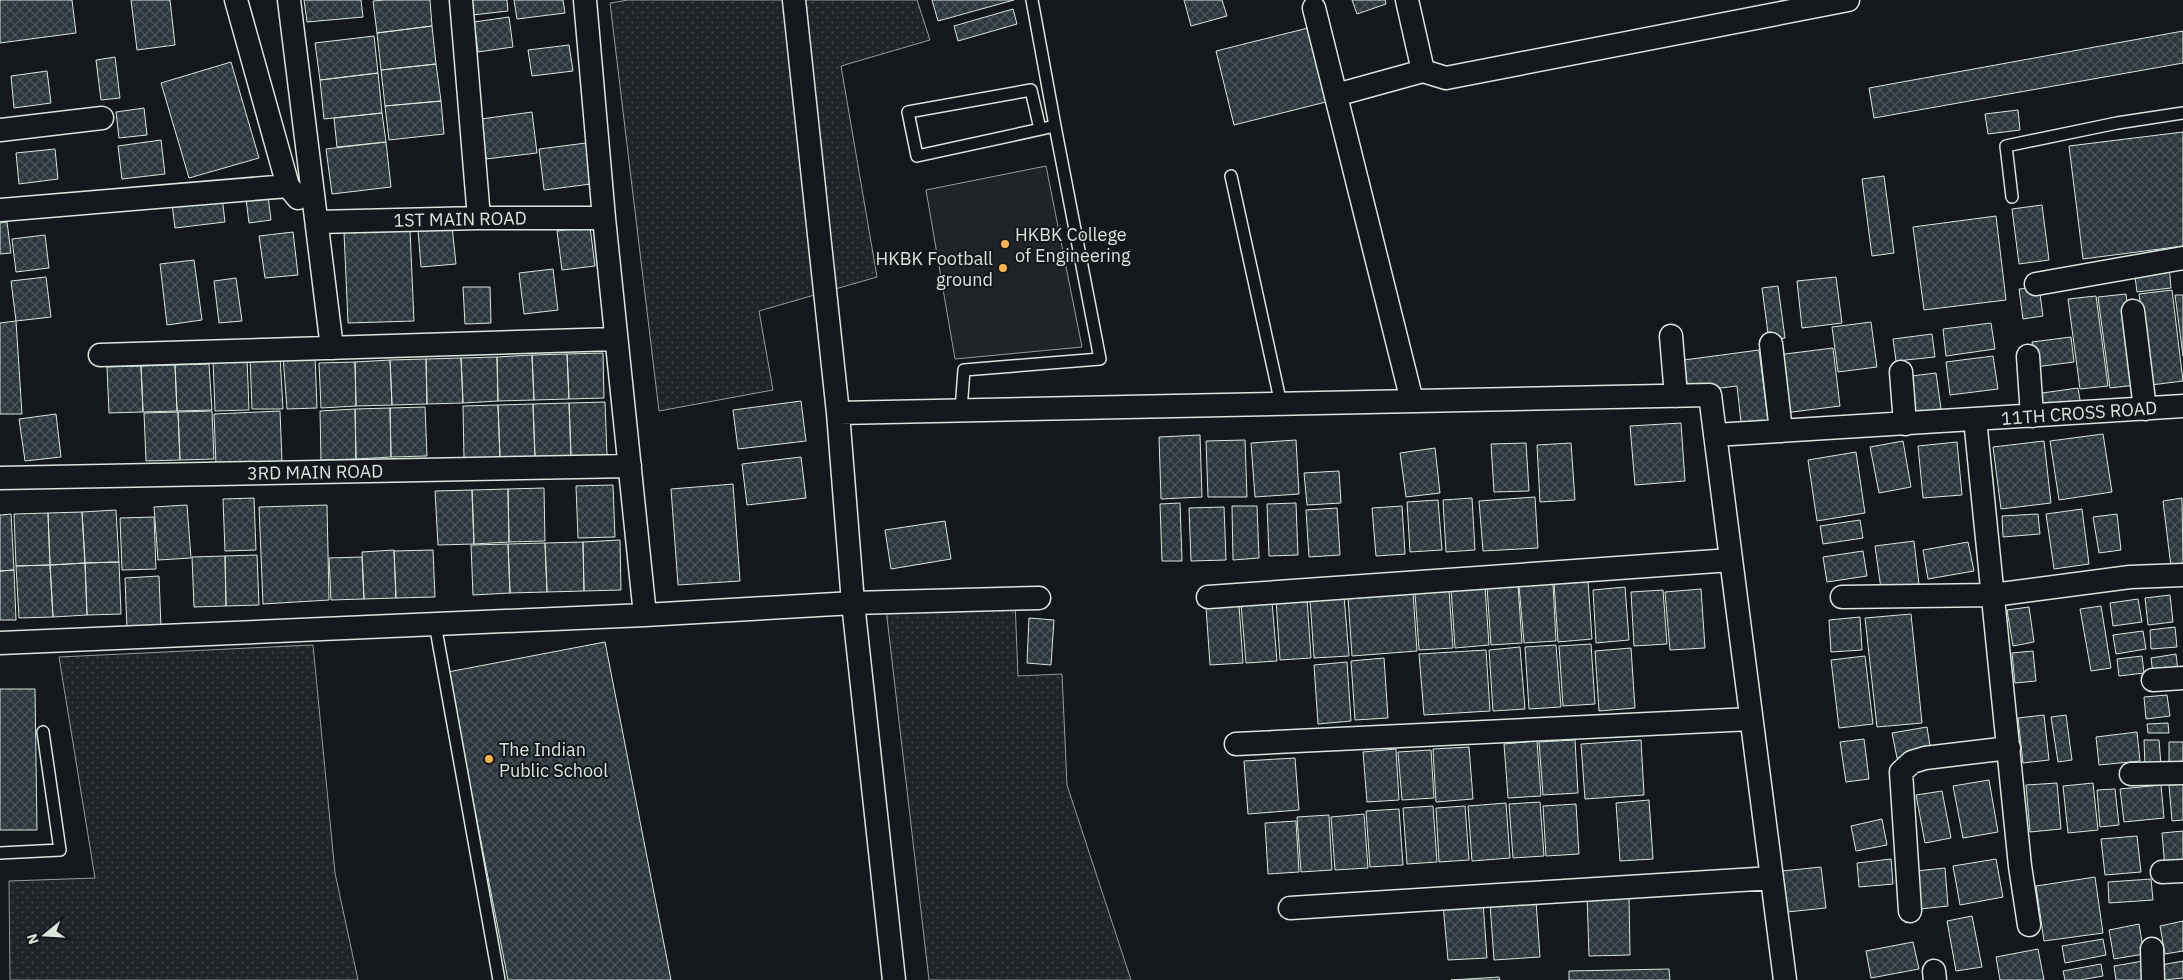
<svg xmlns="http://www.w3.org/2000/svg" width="2183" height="980" viewBox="0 0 2183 980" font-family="'IBM Plex Sans',sans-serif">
<defs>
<pattern id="grass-dots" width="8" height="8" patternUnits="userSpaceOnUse" patternTransform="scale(1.25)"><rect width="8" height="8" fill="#202428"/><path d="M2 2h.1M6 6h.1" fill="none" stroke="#404447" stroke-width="1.8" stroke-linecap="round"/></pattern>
<pattern id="building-cross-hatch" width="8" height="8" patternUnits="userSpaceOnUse" patternTransform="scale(1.25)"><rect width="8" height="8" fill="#2c363c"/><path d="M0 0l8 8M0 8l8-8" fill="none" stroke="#4a5358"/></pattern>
</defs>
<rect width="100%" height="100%" fill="#14181c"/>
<path fill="url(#grass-dots)" stroke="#939e99" d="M628,0H917L930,40L841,66L877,277L759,311L773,390L659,411L610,3Z
M1015,601L1018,676L1062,674L1067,785L1131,980H929L886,609Z
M313,645L335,873L358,980H10L9,881L95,878L59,657Z"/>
<path fill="#202428" stroke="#939e99" d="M1046,166L1082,347L955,359L926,190Z"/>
<path fill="url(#building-cross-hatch)" stroke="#d8e6dc" d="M0,0H72L76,33L0,43Z
M131,0H170L175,45L137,50Z
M304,0H361L363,17L307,22Z
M384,0H430L432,26L377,33L373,1Z
M470,0H507L508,11L472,15Z
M514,0H563L565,13L517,19Z
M932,0H1014L938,21Z
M1184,0H1222L1227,16L1191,26Z
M1352,0H1385L1386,4L1357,14Z
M1013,9L1017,24L958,41L954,26Z
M509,17L513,47L478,52L474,22Z
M432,26L436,64L381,70L377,33Z
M1308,28L1326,102L1234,125L1216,51Z
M2183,31V63L1874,118L1869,88Z
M374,36L378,73L320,80L315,43Z
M569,45L573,71L532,76L528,50Z
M115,57L120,98L101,100L96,60Z
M231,62L259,158L189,178L161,83Z
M436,64L441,101L385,106L381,70Z
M47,71L51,103L14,108L11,76Z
M378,73L382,113L324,119L320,80Z
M441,101L444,134L389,140L385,106Z
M144,108L147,135L119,138L116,112Z
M2018,110L2020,130L1988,134L1985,114Z
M532,112L537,153L486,159L481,119Z
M382,113L386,142L337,147L334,118Z
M2183,132V246L2083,259L2069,146Z
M161,140L165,174L122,179L118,146Z
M386,142L391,187L332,194L326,149Z
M586,143L591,184L544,190L539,149Z
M55,149L58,179L19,184L16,153Z
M1884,176L1894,253L1872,256L1862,179Z
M267,188L271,220L249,223L245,191Z
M222,197L225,222L175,228L172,204Z
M2042,205L2049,260L2019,264L2012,209Z
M1996,216L2006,300L1924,310L1913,227Z
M7,222L11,253L0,254V223Z
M452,226L456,264L421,267L418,230Z
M590,227L595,266L562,270L557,231Z
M410,230L414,321L348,323L344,232Z
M293,232L298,275L265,278L259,236Z
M45,235L49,268L16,272L12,239Z
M194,260L202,320L167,325L160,264Z
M2169,265L2171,288L2137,292L2134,269Z
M553,269L558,310L524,314L519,273Z
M46,277L51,317L16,321L11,281Z
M1836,277L1842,323L1802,328L1797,281Z
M236,278L242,321L219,323L214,281Z
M1778,286L1785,338L1769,341L1762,288Z
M463,287H490L491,323L465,324Z
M2039,287L2043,316L2023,319L2019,289Z
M2172,290L2183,381L2151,385L2139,294Z
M2126,294L2136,385L2110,388L2098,297Z
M2175,295H2183V356Z
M2096,296L2108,386L2080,389L2068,299Z
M16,321L22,414H0V323Z
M1871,322L1877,367L1838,372L1832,327Z
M1991,323L1995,349L1946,356L1943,329Z
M1932,334L1935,357L1896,361L1893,339Z
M2071,337L2074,362L2035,367L2032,342Z
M1833,348L1840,406L1784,413L1777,355Z
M1759,350L1769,428L1742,431L1737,386L1688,392L1684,360Z
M603,353L604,398L569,399L567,354Z
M567,354L569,399L534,400L532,355Z
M315,355L317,408L287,409L283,356Z
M532,355L534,400L498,401L497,357Z
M280,356L283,409H252L250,357Z
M1993,356L1998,389L1950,395L1946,362Z
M497,357L498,401L463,403L461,358Z
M247,358L249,410L215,411L213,359Z
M461,358L463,403L427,404L426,359Z
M426,359L427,404L392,405L390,360Z
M390,360L392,405L356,406L355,362Z
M355,362L356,406L321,408L319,363Z
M209,364L212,410L177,411L175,365Z
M175,365L177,411L143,412L141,366Z
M141,366L143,412L109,413L107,367Z
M1936,373L1941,409L1907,413L1903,377Z
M2078,388L2081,406L2037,411L2035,394Z
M801,401L806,441L738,449L733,410Z
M605,402L607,455L571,456L569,403Z
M569,403L571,456L535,457L533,404Z
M533,404L535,457L500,458L498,405Z
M498,405L500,458L464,459L463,406Z
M425,407L427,456L391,457L390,408Z
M390,408L391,457L356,459L355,409Z
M355,409L356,459L321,460L320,411Z
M212,411L214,459L180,460L178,412Z
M280,411L282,462L216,464L214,414Z
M178,412L180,460L146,461L144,413Z
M56,414L61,457L25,461L19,419Z
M1681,423L1685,481L1635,485L1630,426Z
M2103,434L2112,492L2059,500L2050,441Z
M1200,435L1202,497L1161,499L1159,437Z
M1245,440L1247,497H1208L1206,441Z
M1296,440L1299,494L1255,497L1251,443Z
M1903,441L1911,487L1879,493L1870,447Z
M2044,441L2051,503L2001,509L1993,447Z
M1957,442L1962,495L1923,498L1918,446Z
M1526,443L1529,491L1494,492L1491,444Z
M1571,443L1575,500L1540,502L1537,445Z
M1435,448L1440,493L1406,497L1400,453Z
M1856,452L1865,513L1817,521L1808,460Z
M801,457L806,498L747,505L742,464Z
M1339,471L1341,503L1307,505L1304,473Z
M733,484L740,581L678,585L671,489Z
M613,485L615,537L578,538L576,486Z
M544,488L545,541L509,542L508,489Z
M508,489L509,542L474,544L472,490Z
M472,490L474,544L438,545L435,491Z
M1535,497L1538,548L1483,551L1479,501Z
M254,498L256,550L225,551L223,499Z
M1472,498L1475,550L1446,552L1443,500Z
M2182,498L2183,566L2171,567L2163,501Z
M1438,500L1442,550L1410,552L1407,502Z
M1180,503L1182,561H1162L1160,504Z
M1296,503L1298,555L1269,556L1267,504Z
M187,505L191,558L158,560L154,507Z
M327,505L329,600L263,604L259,507Z
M1232,506H1257L1259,558L1233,560Z
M1402,506L1405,554L1376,556L1372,508Z
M1224,507L1226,560L1191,561L1189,508Z
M1337,508L1340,555L1309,557L1306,510Z
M2082,509L2089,564L2054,569L2046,514Z
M116,510L119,562L85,563L82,512Z
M82,512L85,563L50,565L48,513Z
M48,513L50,565L16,566L14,514Z
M11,514L14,570L0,571V515Z
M2038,514L2040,534L2003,537L2002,516Z
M2117,514L2121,550L2099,553L2093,517Z
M154,517L156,569L122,570L120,518Z
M1860,520L1863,538L1823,544L1820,526Z
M945,521L951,559L891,569L885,530Z
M620,540L621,590L584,591L583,542Z
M1914,541L1919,585L1881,589L1875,546Z
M583,542L584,591L547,592L545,543Z
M1968,542L1974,571L1928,579L1923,550Z
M545,543L547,592L510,593L508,544Z
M508,544L510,593L473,595L471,545Z
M394,550L396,598L364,599L362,552Z
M433,550L435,597L396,598L394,551Z
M1863,551L1867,576L1827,582L1823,557Z
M257,555L259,605L226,606L225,556Z
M225,556L226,606L194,607L192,557Z
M362,557L364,599L331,600L329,558Z
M119,562L121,614L87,615L85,563Z
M85,563L87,615L53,617L50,565Z
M50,565L53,617L19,618L16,566Z
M14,570L16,620H0V571Z
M159,576L161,628L127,630L125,578Z
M1588,581L1592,639L1558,642L1554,583Z
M1553,584L1556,641L1524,643L1519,586Z
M1518,585L1522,643L1491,645L1487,587Z
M1485,587L1489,645L1455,648L1451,589Z
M1625,587L1629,640L1596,643L1593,590Z
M1701,589L1705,648L1670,650L1665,592Z
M1449,590L1453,648L1419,650L1415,593Z
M1663,590L1667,644L1634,646L1631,592Z
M1413,592L1417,651L1352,656L1348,597Z
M2170,595L2173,622L2148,625L2145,598Z
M1344,596L1349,656L1314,658L1310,599Z
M1307,598L1311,658L1280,660L1276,600Z
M2138,599L2142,622L2113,626L2110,603Z
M1272,602L1277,661L1246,663L1241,604Z
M1239,605L1243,663L1210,665L1206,607Z
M2101,606L2111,668L2091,671L2080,609Z
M2029,607L2034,642L2013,646L2007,610Z
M1911,614L1922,723L1877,727L1865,618Z
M1860,617L1862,650L1831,652L1829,620Z
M1029,618L1054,620L1051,665L1027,663Z
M2175,627L2177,647L2151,649L2150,630Z
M2143,631L2146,649L2116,654L2113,635Z
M605,642L671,980H508L448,672Z
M1591,644L1595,704L1563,706L1559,646Z
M1556,645L1561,707L1529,709L1525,647Z
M1520,647L1525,709L1493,711L1489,650Z
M1631,648L1635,708L1599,711L1595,651Z
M1486,650L1490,711L1424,715L1419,654Z
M2033,651L2036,681L2015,683L2012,653Z
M2176,654L2178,671L2153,674L2151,658Z
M1865,656L1873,724L1839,728L1831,660Z
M2142,656L2144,673L2119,676L2117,659Z
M1384,658L1388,718L1355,720L1351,661Z
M1347,662L1351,721L1318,724L1314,665Z
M0,689H35L37,830H0Z
M2167,695L2170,716L2146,719L2144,697Z
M2044,715L2049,760L2023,763L2018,718Z
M2066,715L2072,760L2058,762L2051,717Z
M2168,723L2169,733H2148L2147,724Z
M1927,727L1931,752L1897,758L1892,733Z
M2137,732L2140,761L2099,765L2096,737Z
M1864,739L1869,779L1846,782L1840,742Z
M1575,740L1578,793L1543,795L1539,742Z
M1641,740L1644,795L1585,799L1581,744Z
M2144,740H2159L2161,765L2145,766Z
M1537,741L1541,796L1508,798L1504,744Z
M2169,742H2183V770L2169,771Z
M1469,747L1473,799L1436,802L1433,749Z
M1396,749L1399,800L1367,802L1363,752Z
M1431,750L1434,798L1402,800L1398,752Z
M1295,758L1299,810L1248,814L1244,761Z
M1989,780L1998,832L1963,838L1953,786Z
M2057,783L2061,829L2030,832L2026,785Z
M2093,783L2098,830L2068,833L2063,786Z
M2183,784V820L2172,821L2169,785Z
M2161,785L2164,818L2124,822L2120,789Z
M2115,789L2119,825L2100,827L2097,790Z
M1942,791L1951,838L1925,843L1916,795Z
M1649,800L1653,859L1620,861L1616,803Z
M1540,802L1544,856L1513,858L1509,804Z
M1506,803L1510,858L1472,861L1468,806Z
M1576,804L1579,854L1546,856L1543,806Z
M1433,806L1437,862L1407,864L1403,808Z
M1465,806L1469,860L1439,862L1436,808Z
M1399,809L1403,865L1370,867L1366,811Z
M1364,814L1368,868L1335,870L1331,817Z
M1329,815L1332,870L1301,872L1297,817Z
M1882,819L1887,845L1856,851L1851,826Z
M1296,821L1299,872L1268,874L1265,823Z
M2183,831V867L2165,868L2162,833Z
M2137,836L2141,872L2105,875L2101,839Z
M1891,859L1893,884L1859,887L1857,863Z
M1996,859L2003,897L1960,905L1953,866Z
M1821,867L1826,908L1787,912L1782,871Z
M1945,868L1948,906L1920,909L1916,871Z
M2095,877L2103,933L2044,941L2036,886Z
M2151,879L2153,900L2109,903L2108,882Z
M1629,894L1630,955L1589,956L1587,895Z
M1536,901L1540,957L1494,960L1490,904Z
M1483,902L1487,958L1448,960L1443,905Z
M1972,916L1982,967L1956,971L1947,921Z
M2183,921V951L2165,954L2160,926Z
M2139,924L2144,954L2114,959L2109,930Z
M2103,939L2106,955L2065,963L2062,946Z
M1913,942L1919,969L1871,978L1866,951Z
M2038,949L2044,980H2000L1996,957Z
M2143,961L2147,980H2116L2114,966Z
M2183,961V978L2163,980L2161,965Z
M2101,964L2103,976L2080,980H2065L2063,971Z
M1669,969L1670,980H1569V971Z
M1499,977L1500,980H1451Z"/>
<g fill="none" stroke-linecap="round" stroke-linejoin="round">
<defs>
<path id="lane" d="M1032,0L1055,126
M1231,176L1281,404
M2012,197L2006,146L2117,123L2183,113
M961,410L964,370L1100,359L1055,126L917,156L908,112L1031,90L1040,129
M435,624L499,980
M0,853L60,850L43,732"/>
<path id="street" d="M236,0L288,186L298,198
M289,0L332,348
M461,0L479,218
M585,0L604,218L645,615
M794,0L838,413L853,603L894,980
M1407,0L1423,71L1446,78L1848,0
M1314,8L1412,401
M1336,95L1423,71
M0,130L102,118
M0,210L288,186
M317,222L479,218H604
M2036,284L2183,258
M2133,311L2145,409
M1671,336L1676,396
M1771,344L1781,431
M100,355L616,339
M2028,356L2032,416
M1901,372L1905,424
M838,413L1710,395L1785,980
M1975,419L2020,866L2029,925
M1715,435L2183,406
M0,478L630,466
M1208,597L1731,560
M1842,597L1993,595L2130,577L2183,575
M0,643L645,615L853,603L1039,598
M2153,680L2183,678
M1236,744L1751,719
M2131,774L2183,773
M2162,872L2183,871
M1290,908L1772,878
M1910,911L1901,772L1912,762L1925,758L2009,748
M2152,949L2153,980
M1934,971L1935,980"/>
</defs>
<use href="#lane" stroke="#d8e6dc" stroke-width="14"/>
<use href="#street" stroke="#d8e6dc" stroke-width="25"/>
<use href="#lane" stroke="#14181c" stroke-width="11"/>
<use href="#street" stroke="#14181c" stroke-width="22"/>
</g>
<g fill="#ffb74d" stroke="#14181c" stroke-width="2">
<circle cx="1005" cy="244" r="5"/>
<circle cx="1003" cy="268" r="5"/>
<circle cx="489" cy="759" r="5"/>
</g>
<g text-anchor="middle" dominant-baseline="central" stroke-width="4" stroke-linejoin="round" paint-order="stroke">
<g font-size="18" fill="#d8e6dc" stroke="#14181c">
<text transform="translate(460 219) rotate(-1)">1ST MAIN ROAD</text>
<text transform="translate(2079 413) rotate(-4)">11TH CROSS ROAD</text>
<text transform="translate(315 472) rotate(-1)">3RD MAIN ROAD</text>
</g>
<g font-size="18" fill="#d8e6dc" stroke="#14181c" text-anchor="start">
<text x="1015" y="234">HKBK College<tspan x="1015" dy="21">of Engineering</tspan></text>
<text x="993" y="258" text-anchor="end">HKBK Football<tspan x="993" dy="21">ground</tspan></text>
<text x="499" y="749">The Indian<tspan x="499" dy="21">Public School</tspan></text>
</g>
</g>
<g transform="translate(45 935) rotate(252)" stroke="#14181c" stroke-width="4" paint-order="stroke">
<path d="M0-4L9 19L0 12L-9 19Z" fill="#d8e6dc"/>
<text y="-8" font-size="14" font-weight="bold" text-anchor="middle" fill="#d8e6dc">N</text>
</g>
</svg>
